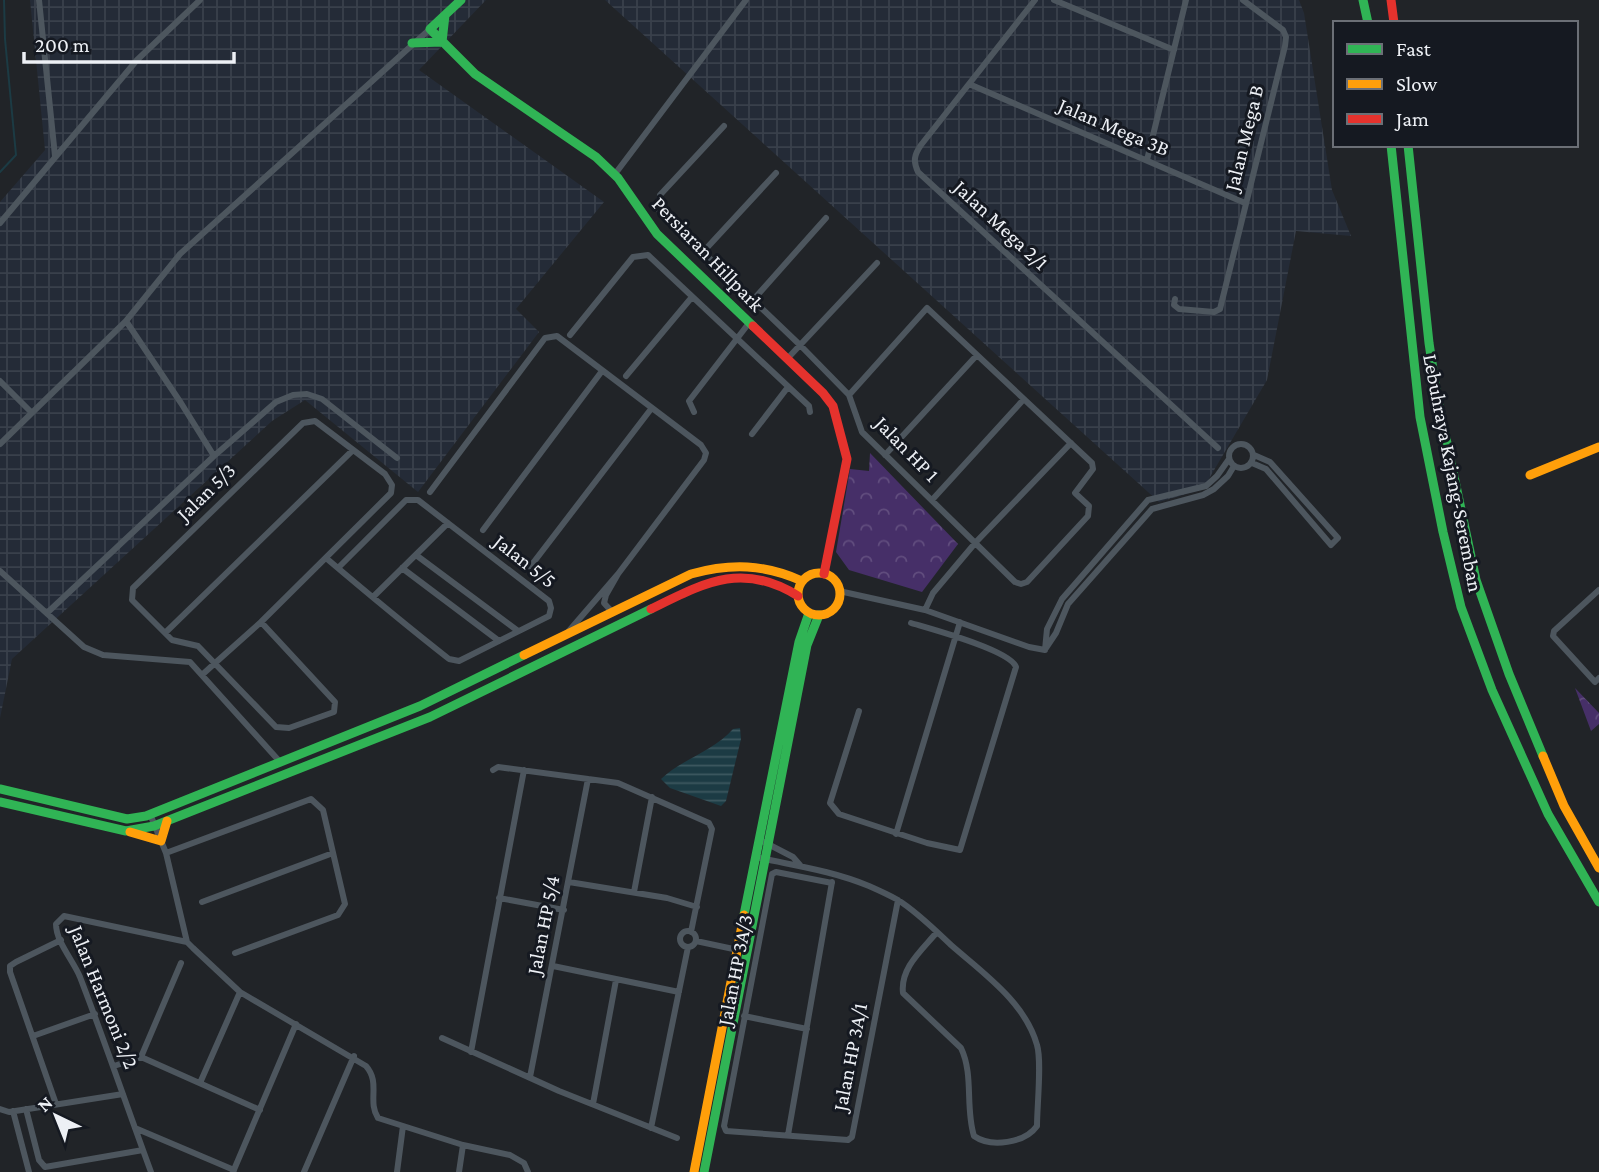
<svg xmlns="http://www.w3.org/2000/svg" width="1599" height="1172" viewBox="0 0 1599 1172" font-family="'Crimson Pro',serif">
<defs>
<pattern id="industrial-grid" width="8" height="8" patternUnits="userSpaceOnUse" patternTransform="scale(1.75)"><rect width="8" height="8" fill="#242b37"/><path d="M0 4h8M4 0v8" fill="none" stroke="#39404b"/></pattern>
<pattern id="park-crowns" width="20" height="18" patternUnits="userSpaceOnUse" patternTransform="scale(1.75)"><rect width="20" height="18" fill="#462f68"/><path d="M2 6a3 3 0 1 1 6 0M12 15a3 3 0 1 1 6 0" fill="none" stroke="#614d7e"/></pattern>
<pattern id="water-rules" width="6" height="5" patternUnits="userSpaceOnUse" patternTransform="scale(1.75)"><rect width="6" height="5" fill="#1c3b44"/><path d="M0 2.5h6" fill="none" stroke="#3d5860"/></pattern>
</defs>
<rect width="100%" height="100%" fill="#212428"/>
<path fill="url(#industrial-grid)" d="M30,0H486L419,70L604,202L516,309L539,332L418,492L305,400L272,421L12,659L0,718V202L45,150Z
M605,0H1299L1304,13L1332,190L1351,236L1296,231L1267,380L1203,489L1159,502Z"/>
<path fill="url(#park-crowns)" d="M870,453L958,544L922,592L849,570L836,552L850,469L869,471Z
M1575,688L1599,713V724L1591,731Z"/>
<path fill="url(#water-rules)" d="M740,728L741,739L726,801L721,806L670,788L661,779C682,759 714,751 733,729Z"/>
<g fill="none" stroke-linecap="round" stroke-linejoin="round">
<path stroke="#1c3b44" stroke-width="2" d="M0,172L16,155L5,39L4,0"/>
<path stroke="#4d565e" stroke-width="6" d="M39,0L55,156
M1035,0L921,145C914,155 913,161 918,172L1218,448
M1054,0L1174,50
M969,84L1245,203
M724,126L660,195L659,210L800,345L849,395L862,432L1015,582L1021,584L1027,582L1088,516L1089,506L1075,493L1093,469L1092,463L927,308L849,395
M1147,160L1186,0
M615,174L746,0
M0,223L137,60L200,0
M703,252L776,173
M1175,299L1174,305L1179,309L1214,312L1220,309L1285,46L1286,37L1283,30L1243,0
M753,300L826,218
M126,321L181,403L214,456
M570,335L633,257L648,255L809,406L810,412
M787,359L877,263
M626,376L692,297
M0,381L32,413
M694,412L689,401L749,323
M752,434L788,387
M1229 456a12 12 0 1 1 24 0a12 12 0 1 1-24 0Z
M0,444L126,321L180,254L430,29
M885,455L977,355
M1252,463L1266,469L1331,545L1338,538L1270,462L1254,455
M430,492L545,338L557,336L701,445L706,453L704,460L618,574
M932,500L1024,399
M483,530L602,371
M416,555L518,631
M326,558C366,592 407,626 449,659L459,661L549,616L551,608L549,601L418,500H406L338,568
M530,567L651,409
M402,568L499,641
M0,571L84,647L103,655L190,662L281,763
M1599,590L1554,631L1553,636L1595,682L1599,678
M839,591L925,610L1029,647L1045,650
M373,597L448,523
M925,610L933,593L976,542L1071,443
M47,613L214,456L276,402L293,395L307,394L322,399L397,458
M568,632L618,574L606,595L604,603L613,613
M165,633L353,450
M1046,648L1056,633L1068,604L1152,509L1203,495L1214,489L1228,476L1234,466
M1045,650L1047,629L1062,599L1148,500L1206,486L1217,476L1229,459
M203,674L214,664L261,622L391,493L392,485L385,474L315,421L303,423L133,588L132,600L172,640L198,646L276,727L289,728L334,712L335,702L261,622
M859,711L830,803L839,814L927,843L960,850L1016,667C1010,650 931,629 911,623
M493,770L498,767L618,783L709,823L712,829L691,932
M150,814L166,853L187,942L193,948L240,992L366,1066C381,1083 367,1101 378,1118L463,1145L510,1155L524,1163L528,1172
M896,834L960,622
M764,842L793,857L800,865
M166,853L311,799L323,810L345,904L338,915L235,953
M760,858C797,866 833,871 869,886C878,890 889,895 898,900C917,912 934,929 951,945C983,973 1025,1002 1037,1045C1042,1061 1037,1106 1037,1126C1025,1143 991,1148 974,1136C965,1108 974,1075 961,1048L903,993C900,968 922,950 937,932
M569,882L667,898L697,907
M832,883L776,872L772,874L724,1126L726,1131L848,1140L852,1137L898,900
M634,892L652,797
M499,898L564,910
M202,902L333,853
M680 939a8 8 0 1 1 16 0a8 8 0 1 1-16 0Z
M696,941L738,950
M553,966L679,992
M744,1016L807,1029
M33,1036L95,1014
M442,1038L559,1091L677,1138
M471,1052L524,770
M141,1057L181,963
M114,1066L141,1057L260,1110
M530,1077L588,779
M200,1083L240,992
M56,1104L10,972V966L16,962L61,940
M593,1104L616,980
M0,1109L9,1112L123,1094
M26,1109L39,1160L45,1167L143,1150
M13,1111L29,1172
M135,1128L234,1170
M651,1128L688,947
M788,1135L832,882
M151,1172C127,1107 105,1042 80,977C73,960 56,942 56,924L64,916L187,942
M233,1172L296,1024
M304,1172L354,1056
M397,1172L403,1126
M459,1172L463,1145"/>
<path stroke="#30b455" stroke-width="9" d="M461,0L430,29L475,74L596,157L618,178L657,234L753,326
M1363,0L1368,23
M412,43L442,42L445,15
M1391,145L1420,417L1443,532L1461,607L1492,690L1548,814L1599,902
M1408,145L1429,343L1437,396L1476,580L1509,674L1543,756
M0,789L127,819L146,816L420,706L524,655
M0,802L126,831L154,826L430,717L651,609
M744,915L799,642L809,613
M704,1172L807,645L819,615"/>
<path stroke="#ff9f0a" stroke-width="9" d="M1530,475L1599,447
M798 594a21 21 0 1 1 42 0a21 21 0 1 1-42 0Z
M524,655L691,574C731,563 764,564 802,581
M1543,756L1564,806L1599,868
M130,832L161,841L167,821
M694,1172L744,915"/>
<path stroke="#e5322d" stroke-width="9" d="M1391,0L1394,23
M753,326L823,393L833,406L847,459L824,574
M651,609C704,583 742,561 798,596"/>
</g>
<g text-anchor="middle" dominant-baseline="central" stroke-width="6" stroke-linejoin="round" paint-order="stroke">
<g font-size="21" fill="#edf0f5" stroke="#151921">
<text transform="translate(1114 127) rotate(23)">Jalan Mega 3B</text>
<text transform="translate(1244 138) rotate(-76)">Jalan Mega B</text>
<text transform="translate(1001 225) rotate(43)">Jalan Mega 2/1</text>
<text transform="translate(708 254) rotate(46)">Persiaran Hillpark</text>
<text transform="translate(907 449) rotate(46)">Jalan HP 1</text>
<text transform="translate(1453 473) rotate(79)">Lebuhraya Kajang-Seremban</text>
<text transform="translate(206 492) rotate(-44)">Jalan 5/3</text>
<text transform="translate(525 561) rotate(38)">Jalan 5/5</text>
<text transform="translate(543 925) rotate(-79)">Jalan HP 5/4</text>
<text transform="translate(735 970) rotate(-79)">Jalan HP 3A/3</text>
<text transform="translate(104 997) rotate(68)">Jalan Harmoni 2/2</text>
<text transform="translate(850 1057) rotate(-79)">Jalan HP 3A/1</text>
</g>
</g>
<rect x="1333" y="21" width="245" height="126" fill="#151921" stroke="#6b6f76" stroke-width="2"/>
<rect x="1347" y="44" width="35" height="10" fill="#30b455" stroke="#6b6f76" stroke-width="2"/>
<text x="1396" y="56" font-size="21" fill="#edf0f5">Fast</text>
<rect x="1347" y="79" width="35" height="10" fill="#ff9f0a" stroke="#6b6f76" stroke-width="2"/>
<text x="1396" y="91" font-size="21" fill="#edf0f5">Slow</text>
<rect x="1347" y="114" width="35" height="10" fill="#e5322d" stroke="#6b6f76" stroke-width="2"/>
<text x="1396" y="126" font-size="21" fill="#edf0f5">Jam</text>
<g transform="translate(56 1116) rotate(317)" stroke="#151921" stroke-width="5" paint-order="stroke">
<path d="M0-5L12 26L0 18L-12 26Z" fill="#edf0f5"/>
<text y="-10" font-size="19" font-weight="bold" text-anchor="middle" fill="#edf0f5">N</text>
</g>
<path d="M24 52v10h210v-10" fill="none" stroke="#edf0f5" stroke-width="3.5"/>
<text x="35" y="52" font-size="21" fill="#edf0f5" stroke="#151921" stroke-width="5" paint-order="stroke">200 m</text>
</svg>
